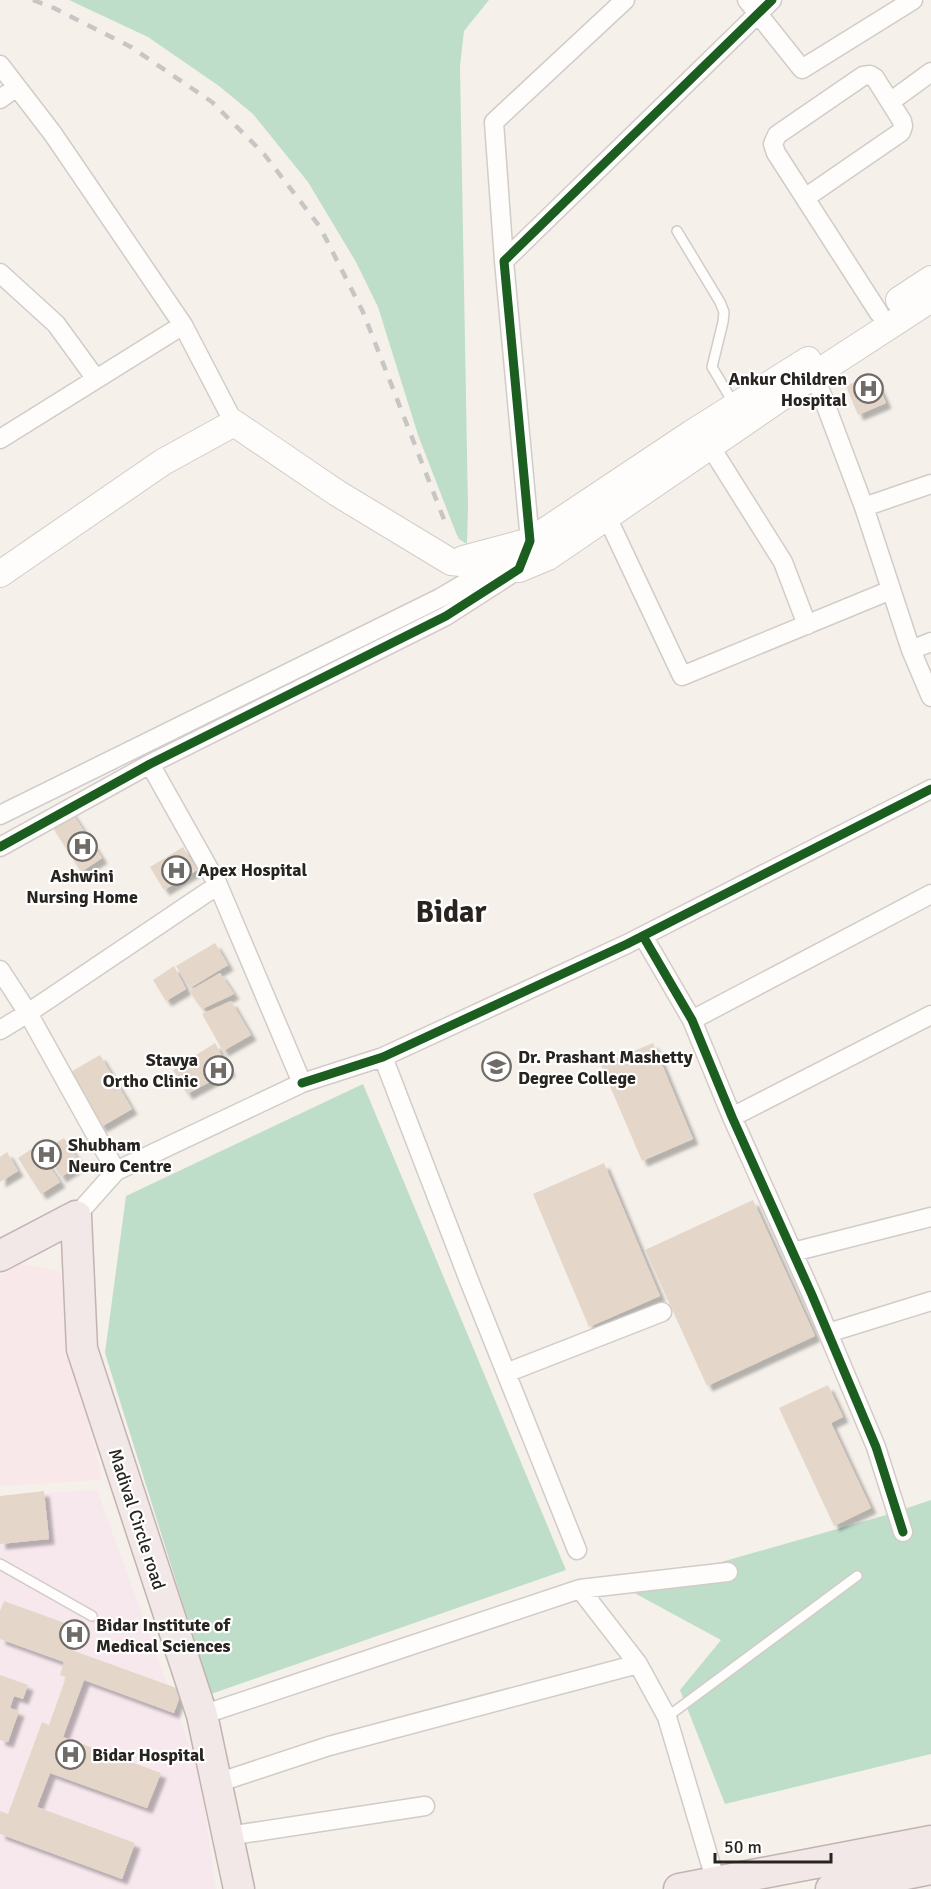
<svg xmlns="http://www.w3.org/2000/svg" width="931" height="1889" viewBox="0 0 931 1889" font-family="Signika,sans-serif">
<defs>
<filter id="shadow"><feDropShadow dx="5.5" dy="5.5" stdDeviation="1.5" flood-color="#0004"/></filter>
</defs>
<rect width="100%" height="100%" fill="#f6f0ea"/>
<path fill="#f9e8e9" d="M20,1264L60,1271L73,1360L100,1469L101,1480L0,1486V1276Z"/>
<path fill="#f7e8ed" d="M97,1490L200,1775L216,1889H0V1496Z"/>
<path fill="#bedec9" d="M69,0H489L464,31L460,66L468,507L467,544L459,539L456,533L418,435L378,307L356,262L308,182L253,114L219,86L148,37Z
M363,1084L566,1570L211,1694L105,1353L126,1196Z
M931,1500V1754L725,1804L680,1690L721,1640L627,1589L886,1515Z"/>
<path fill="#e5d6ca" filter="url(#shadow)" d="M873,374L886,403L858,415L846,386Z
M70,810L102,858L81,872L50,823Z
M183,847L197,870L164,890L150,867Z
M215,943L228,965L190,988L176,966Z
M174,966L186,989L166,1001L153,980Z
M220,973L234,994L202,1009L189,991Z
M231,1001L251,1035L223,1051L202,1014Z
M215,1043L230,1071L187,1094L173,1070Z
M653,1043L693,1139L642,1161L601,1065Z
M100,1055L132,1109L101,1127L69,1073Z
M64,1138L81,1164L61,1177L44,1150Z
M36,1146L60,1182L41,1194L18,1158Z
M7,1152L18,1171L0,1182V1157Z
M604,1163L660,1296L589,1327L533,1194Z
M753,1200L815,1336L707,1386L645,1250Z
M828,1385L843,1417L831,1423L871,1508L834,1526L779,1408Z
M44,1491L49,1539L0,1544V1496Z
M4,1601L73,1626L66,1648L182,1690L174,1713L84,1680L63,1737L161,1773L147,1808L50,1773L37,1807L135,1843L122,1879L0,1834V1811L8,1814L42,1722L49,1725L66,1677L60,1675L64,1662L0,1639V1611Z
M0,1675L28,1685L23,1699L14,1696L10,1708L19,1711L8,1742L0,1740Z"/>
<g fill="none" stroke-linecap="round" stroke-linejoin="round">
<defs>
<path id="service" d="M677,231L720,302L724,312L723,322L712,367L734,404
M0,1564L92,1616
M667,1717L857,1576"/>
<path id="minor" d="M747,0L802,69L913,0
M0,65L53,134L183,325L234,423
M0,99L17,87
M890,102L931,72
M805,198L901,132L903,126L902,121L875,78L870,75L863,76L777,135L773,144L776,153L879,313
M504,261L494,122L625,0
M0,273L56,324L96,379
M811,366L864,507L911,650L931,697
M0,439L183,325
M710,446L783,562L807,625
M864,507L931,484
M607,517L682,676L891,590
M911,650L931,642
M0,815L440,598L496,565
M0,847L150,764L446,616L519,569L530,541L504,261L772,0
M643,936L692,1020L732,1117L812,1295L876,1447L903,1532
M0,970L28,1013L116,1171
M692,1020L931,894
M0,1030L28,1013L218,885
M383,1057L470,1283L577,1550
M302,1083L383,1057L627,944L931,789
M732,1117L931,1015
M76,1216L116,1171L302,1083L218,885L150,764
M793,1252L931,1217
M828,1333L931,1301
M506,1373L662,1312
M580,1589L638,1664L667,1717L716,1882
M202,1715L580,1589L728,1572
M217,1783L329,1746L638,1664
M228,1836L425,1806"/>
<path id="secondary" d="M899,300L931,279
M463,559L530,541L692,433L808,360
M0,574L163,462L234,423L337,493L451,562L519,569L548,557L814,375L931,299"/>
<path id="trunk" d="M0,1256L76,1216L82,1349L202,1715L239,1889
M679,1889L931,1841
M831,1889L931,1869"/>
</defs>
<use href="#service" stroke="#d1ccc7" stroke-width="12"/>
<use href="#minor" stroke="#d1ccc7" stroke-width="21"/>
<use href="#secondary" stroke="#d1ccc7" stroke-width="28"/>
<use href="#trunk" stroke="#c2b3b1" stroke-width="33"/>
<use href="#service" stroke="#fefdfc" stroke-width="9"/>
<use href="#minor" stroke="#fefdfc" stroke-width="18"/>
<use href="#secondary" stroke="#fefdfc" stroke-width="26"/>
<use href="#trunk" stroke="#f2e8e8" stroke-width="30"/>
<path stroke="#c7c6c5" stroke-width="4.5" stroke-dasharray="10 10" stroke-linecap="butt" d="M33,0L54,8L131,47L212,102L264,154L320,227L363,312L445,522"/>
<defs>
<path id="cycleway" d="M0,847L150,764L446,616L519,569L530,541L504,261L772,0
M643,936L692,1020L732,1117L812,1295L876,1447L903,1532
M302,1083L383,1057L627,944L931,789"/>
</defs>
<use href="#cycleway" stroke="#fff" stroke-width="13"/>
<use href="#cycleway" stroke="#1b5e20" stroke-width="9"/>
</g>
<defs>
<symbol id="hospital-ring" viewBox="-11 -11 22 22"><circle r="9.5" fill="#fff" stroke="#706b67" stroke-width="1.5"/><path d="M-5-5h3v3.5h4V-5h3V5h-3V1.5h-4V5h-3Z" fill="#706b67"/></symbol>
<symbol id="university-ring" viewBox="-11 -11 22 22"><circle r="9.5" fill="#fff" stroke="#706b67" stroke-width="1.5"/><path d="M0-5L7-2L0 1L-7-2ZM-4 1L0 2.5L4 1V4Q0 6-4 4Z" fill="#706b67"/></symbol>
</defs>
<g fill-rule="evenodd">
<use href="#hospital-ring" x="852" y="372" width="33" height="33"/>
<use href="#hospital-ring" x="66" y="830" width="33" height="33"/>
<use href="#hospital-ring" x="160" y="854" width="33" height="33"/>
<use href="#university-ring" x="480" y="1050" width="33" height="33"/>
<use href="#hospital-ring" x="202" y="1054" width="33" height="33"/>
<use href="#hospital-ring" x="30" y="1138" width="33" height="33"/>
<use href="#hospital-ring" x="58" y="1618" width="33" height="33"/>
<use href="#hospital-ring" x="54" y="1738" width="33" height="33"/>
</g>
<g text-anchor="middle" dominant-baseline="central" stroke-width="4.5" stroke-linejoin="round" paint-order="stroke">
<g font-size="18" font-weight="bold" fill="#282420" stroke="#fff" text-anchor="start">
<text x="847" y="379" text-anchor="end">Ankur Children<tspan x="847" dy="21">Hospital</tspan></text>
<text x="198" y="870">Apex Hospital</text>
<text x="82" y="876" text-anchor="middle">Ashwini<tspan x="82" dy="21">Nursing Home</tspan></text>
<text x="518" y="1057">Dr. Prashant Mashetty<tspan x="518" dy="21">Degree College</tspan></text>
<text x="198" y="1060" text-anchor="end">Stavya<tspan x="198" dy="21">Ortho Clinic</tspan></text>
<text x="68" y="1145">Shubham<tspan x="68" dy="21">Neuro Centre</tspan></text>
<text x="96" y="1625">Bidar Institute of<tspan x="96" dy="21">Medical Sciences</tspan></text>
<text x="92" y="1755">Bidar Hospital</text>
</g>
<g font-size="18" fill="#282420" stroke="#fff">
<text transform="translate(137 1519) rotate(72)">Madival Circle road</text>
</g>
<g font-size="30" font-weight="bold" fill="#282420" stroke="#fff">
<text x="451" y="912">Bidar</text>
</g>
</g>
<path d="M715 1853v9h116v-9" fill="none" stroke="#282420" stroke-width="3"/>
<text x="724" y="1853" font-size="18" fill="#282420" stroke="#ffffff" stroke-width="4.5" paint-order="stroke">50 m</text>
</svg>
